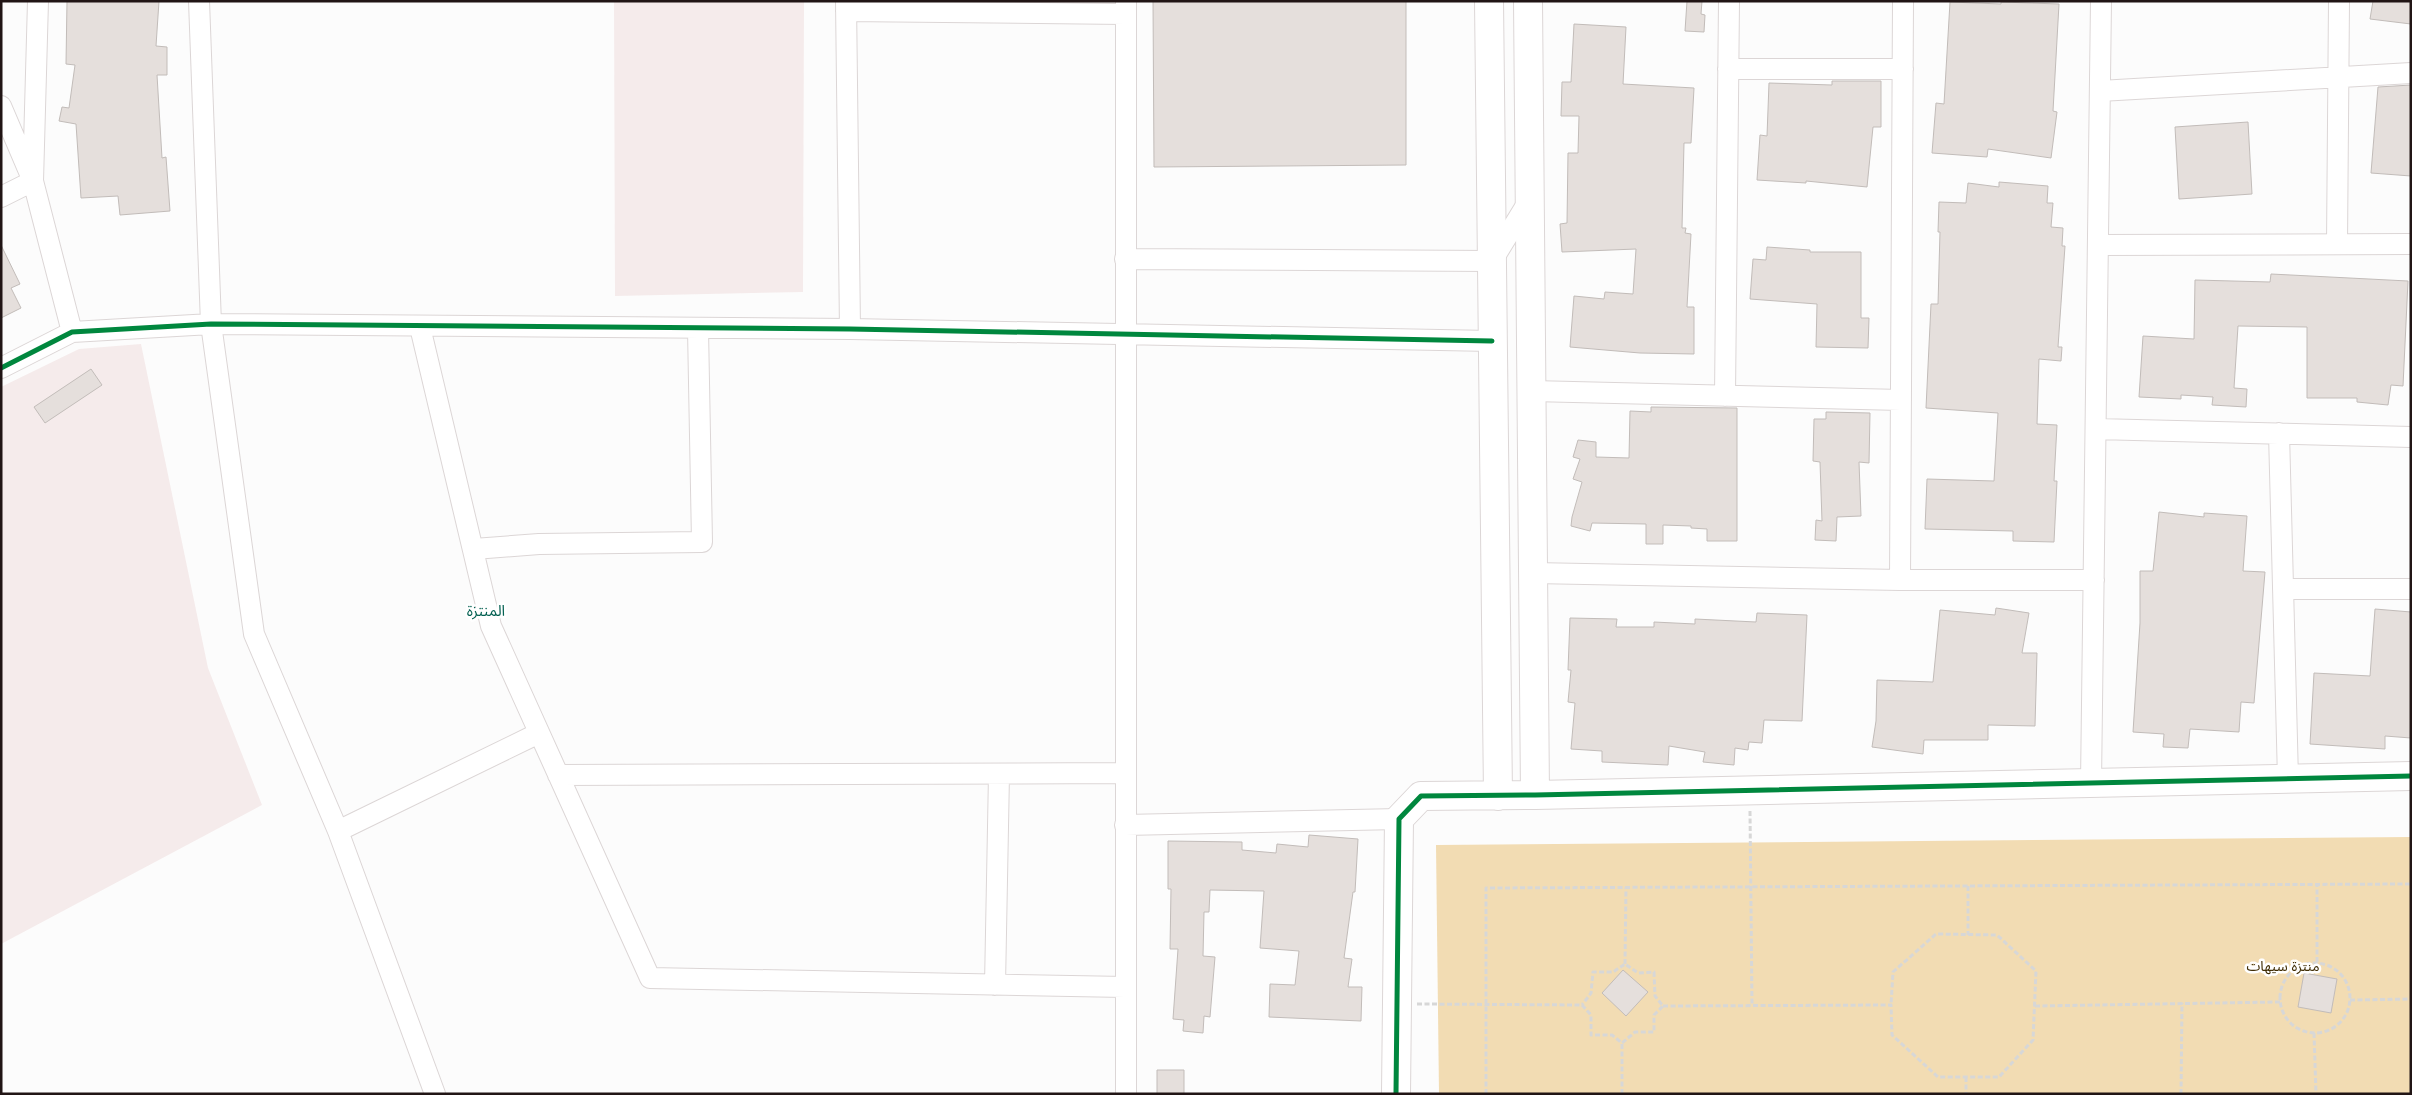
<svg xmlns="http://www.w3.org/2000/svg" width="2412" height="1095" viewBox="0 0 2412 1095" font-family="Helvetica,'Noto Sans Arabic',sans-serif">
<rect width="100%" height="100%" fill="#fcfcfc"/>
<path fill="#f5ebeb" d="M614,1H804L803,292L615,296Z
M141,344L208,668L262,805L1,944V387L79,349Z"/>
<path fill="#f2dcb3" d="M2411,837V1094H1439L1436,845Z"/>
<path fill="#e5dfdc" stroke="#c2bcb9" d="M67,1H159L156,46L167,47V75H157L162,158L166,157L170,211L120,215L118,196L81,198L76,124L59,121L62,107L69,108L75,65L66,64Z
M1153,1H1406V165L1154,167Z
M1687,1H1702L1701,14L1705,15L1704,32L1685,31Z
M2373,1H2411V24L2370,19Z
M1950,2L2001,4V2L2059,4L2053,111L2057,112L2051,158L1988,149L1987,157L1932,153L1936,103L1944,104Z
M1574,24L1626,27L1623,84L1694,88L1691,143H1684L1682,228H1686L1685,233L1691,234L1687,307H1694V354L1640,353L1570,347L1574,296L1604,299L1605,292L1633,294L1636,249L1562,252L1560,224L1567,223L1568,153H1578L1579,116H1561L1562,82H1571Z
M1832,81H1881V127H1873L1867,187L1806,181V183L1757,180L1760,135L1767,136L1769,83L1832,85Z
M2411,85V176L2371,173L2378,87Z
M2248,122L2252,194L2179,199L2175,127Z
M1999,182L2048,186L2047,203H2053L2051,227L2063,228L2062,246H2065L2058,347H2062L2061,361L2039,359L2037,424L2057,425L2054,481H2057L2054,542L2013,541V531L1925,529L1927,479L1994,481L1998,413L1926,408L1931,304H1938L1940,232H1938L1939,202L1966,203L1968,183L1999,187Z
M1,245L20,284L11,288L21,308L1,318Z
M1767,247L1810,250V252H1861V318H1869L1868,348L1816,347L1817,304L1750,299L1753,259L1766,260Z
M2271,274L2408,281L2403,386L2391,385L2388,405L2357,402V398H2307V327L2238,326L2234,388L2247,389L2246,407L2212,405L2213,397L2181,395V399L2139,397L2143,336L2194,339L2195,280L2270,282Z
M91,369L102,385L45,423L34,407Z
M1651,407L1737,408V541H1707V529L1691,528V526L1663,525V544H1646V524L1592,523L1590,531L1571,526L1572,517L1582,482L1573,479L1580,459L1573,457L1578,440L1596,442V457L1629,458L1630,411L1651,412Z
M1826,412L1870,413L1869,463L1859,462L1861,516L1837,517L1836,541L1815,540L1816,520L1822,521L1820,462L1813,461L1814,419H1826Z
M2159,512L2204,517V513L2247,516L2243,571L2265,572L2254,703L2241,702L2239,732L2190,729L2188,748L2163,747L2164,734L2133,732L2140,623V571H2153Z
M1996,608L2029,613L2022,653H2037L2035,726L1988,725V740H1924L1923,754L1872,747L1876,721L1877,680L1933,682L1940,610L1995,615Z
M2375,609L2411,612V738L2385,736V749L2310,744L2314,673L2370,676Z
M1757,613L1807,615L1802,721L1764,720L1762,743L1749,742L1748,750L1735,748L1734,765L1703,762L1705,752L1669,746L1668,765L1602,762V751L1571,749L1575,703L1568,702L1571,670H1568L1570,618L1617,619L1616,627H1654V622L1695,624V619L1756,622Z
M1309,835L1358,839L1355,892H1353L1344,958L1352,959L1348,987H1362L1361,1021L1269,1017L1270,984L1295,985L1299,951L1260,948L1264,891L1210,890L1209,912H1204L1203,956L1215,957L1210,1017L1204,1016L1203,1033L1183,1031L1184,1020L1173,1019L1178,949H1170L1171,889H1168V841L1242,842V850L1276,853L1277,844L1308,847Z
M1623,970L1648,992L1626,1016L1602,993Z
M2304,973L2337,979L2331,1013L2298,1007Z
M1157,1070H1184V1094H1157Z"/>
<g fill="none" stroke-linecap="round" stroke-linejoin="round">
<defs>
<path id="street" d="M38,1L33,181L72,332
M199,1L211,324L254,634L338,831L435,1094
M846,1L850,329
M1126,1V1094
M846,11L1125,14
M1728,69H1903
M2100,91L2411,73
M1,106L33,181L1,197
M2337,244L2339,1
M2098,245L2411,244
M1125,259L1492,261L1530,199
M420,327L491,626L650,978L1125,987
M1,368L72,332L211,324L850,329L1492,341
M1532,391L1901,400
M1725,396L1729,1
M2096,429L2411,437
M2279,433L2288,779
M474,549L539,544L702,542L698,329
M1533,573L1900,580H2094
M1900,580L1903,1
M2283,589H2411
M558,775L1125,773
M2091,783L2101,1
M1125,825L1399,819
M338,831L539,733
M995,985L999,774"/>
<path id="secondary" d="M1489,1L1498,796
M1528,1L1535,795
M1396,1094L1399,819L1421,796L1535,795L2411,776"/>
</defs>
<use href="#street" stroke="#dcd6d6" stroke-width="22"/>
<use href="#secondary" stroke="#dcd6d6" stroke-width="30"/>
<path stroke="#d7d7d7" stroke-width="3" stroke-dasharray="5 2.5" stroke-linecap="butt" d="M1750,811L1752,1005
M1968,886V935
M2317,962V885
M2280 998a35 35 0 1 1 70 0a35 35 0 1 1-70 0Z
M1625,964L1626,887
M2350,1000L2411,999
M1417,1004L1582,1005L1591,1015V1035H1612L1622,1043L1635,1032H1654V1015L1663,1006L1655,996L1654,972L1638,973L1625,964L1613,972H1593L1591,993L1582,1005
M1663,1006L1891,1005L1892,1035L1938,1077H1999L2033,1040L2036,971L1997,935L1936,934L1893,972L1891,1005
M2035,1006L2280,1002
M2314,1033L2316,1094
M1966,1077V1094
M1486,1094V888L2411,884
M1622,1094V1043
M2181,1094L2182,1003"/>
<use href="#street" stroke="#fff" stroke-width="20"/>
<use href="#secondary" stroke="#fff" stroke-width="28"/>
<defs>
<path id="cycleway" d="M1,368L72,332L211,324L850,329L1492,341
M1396,1094L1399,819L1421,796L1535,795L2411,776"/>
</defs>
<use href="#cycleway" stroke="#fff" stroke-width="8"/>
<use href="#cycleway" stroke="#00873e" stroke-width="5"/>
</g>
<g text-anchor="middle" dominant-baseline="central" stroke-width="5" stroke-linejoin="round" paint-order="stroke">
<g font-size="14" fill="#402d04" stroke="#fff">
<text x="2283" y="966">منتزة سيهات</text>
</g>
<g font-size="15" fill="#036051" stroke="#fff">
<text x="486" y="610">المنتزة</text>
</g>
</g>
<rect width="2412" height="1095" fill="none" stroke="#211515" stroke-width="5"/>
</svg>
